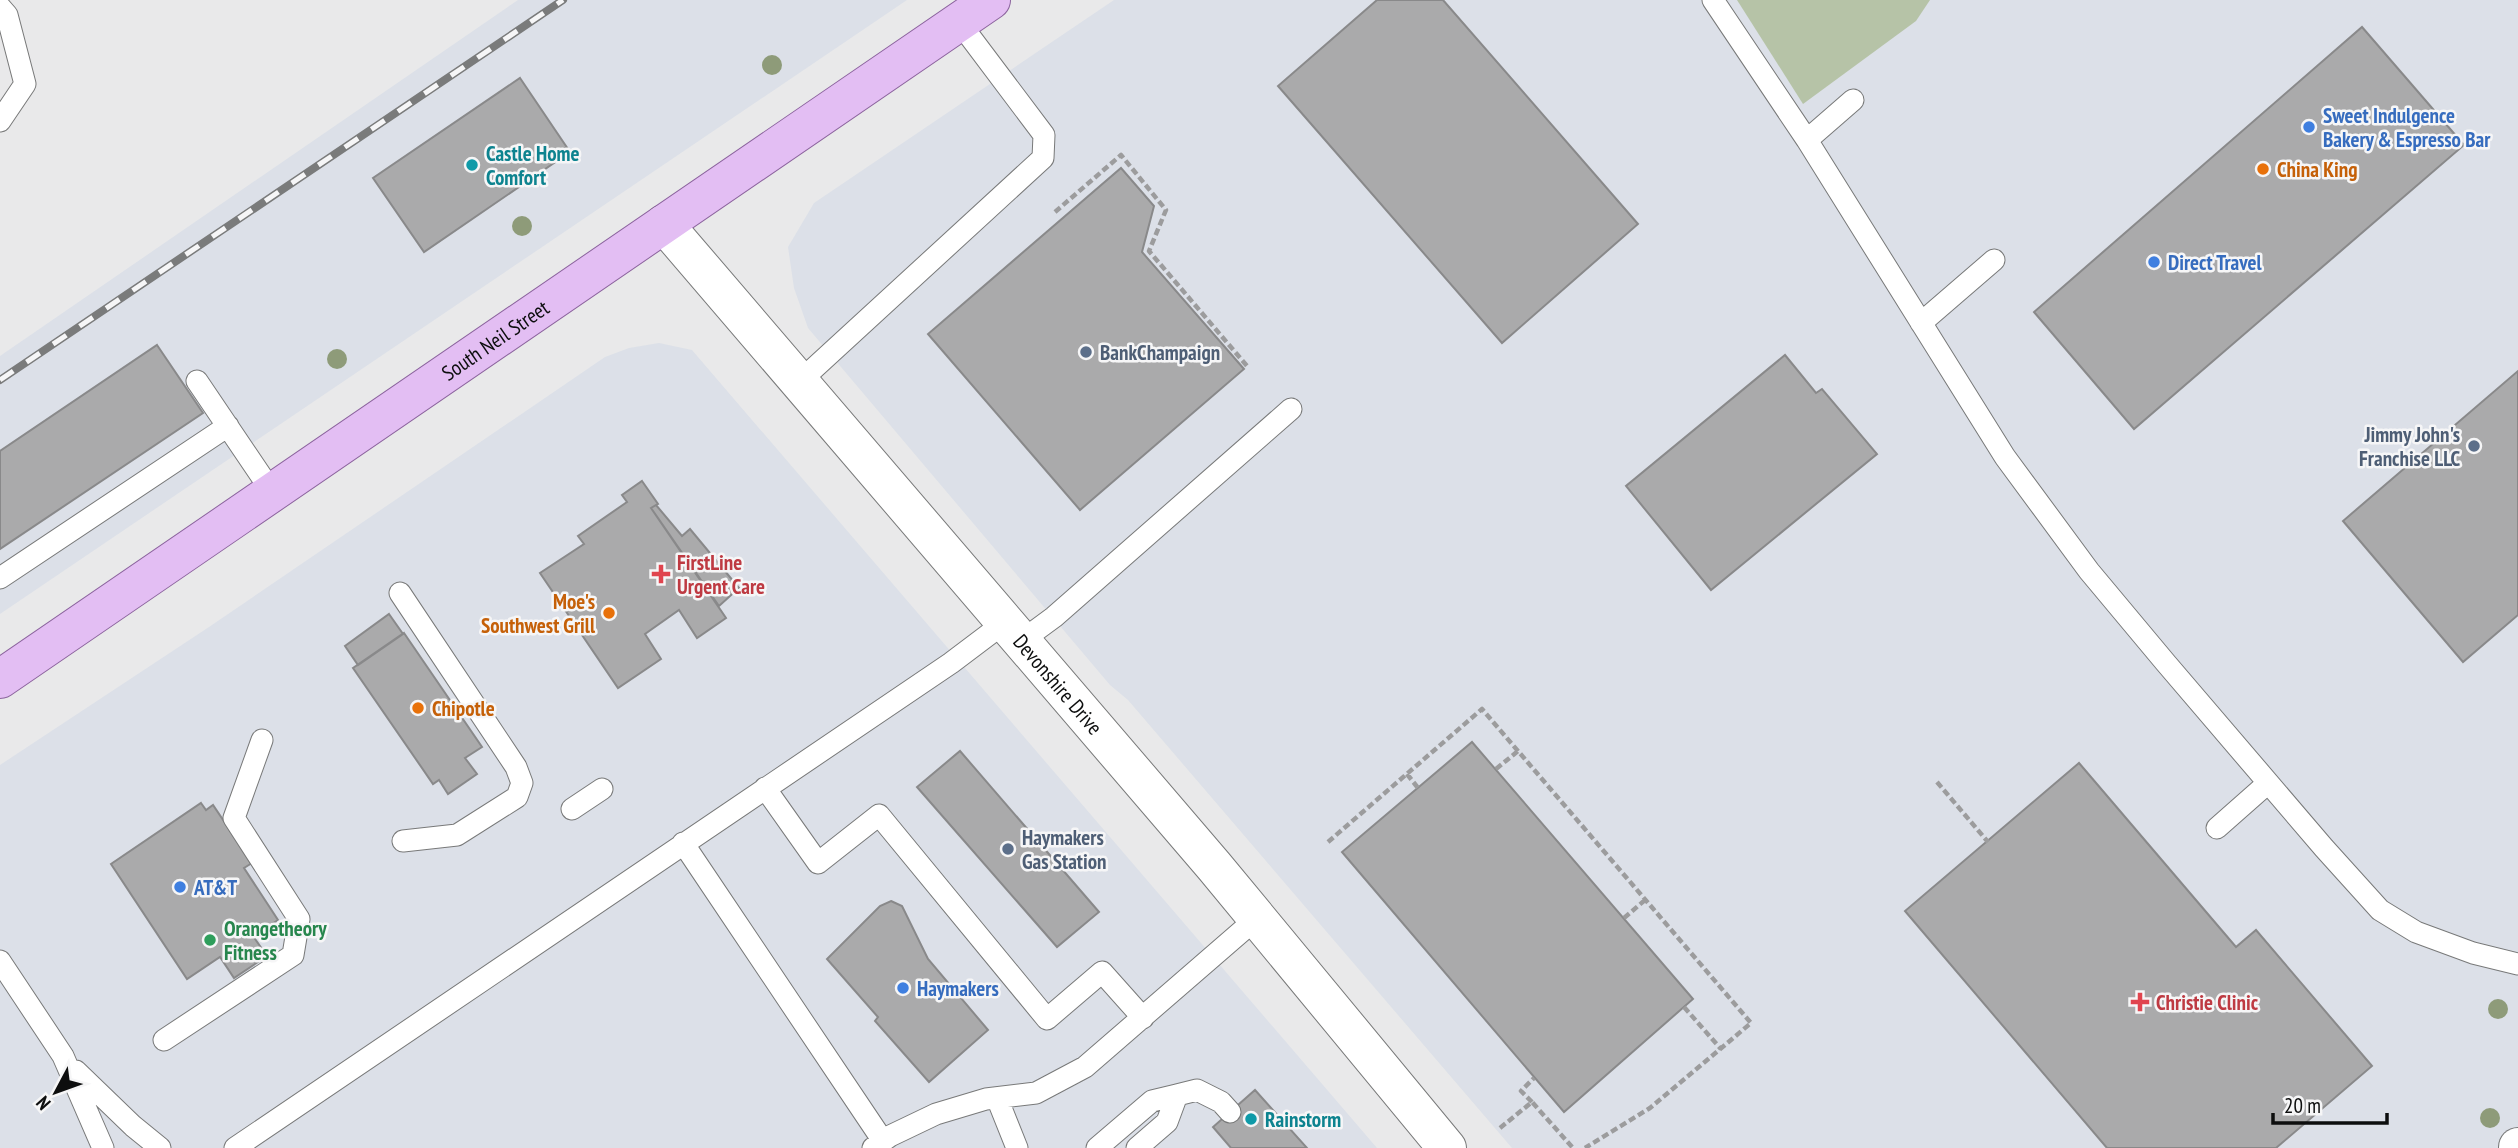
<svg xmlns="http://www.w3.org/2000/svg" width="2518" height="1148" viewBox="0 0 2518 1148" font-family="'PT Sans Narrow',sans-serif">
<rect width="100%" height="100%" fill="#e9e9ea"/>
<path fill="#dce0e8" d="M518,0H907L0,614V356Z
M1114,0H2518V1148H1512L1128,700L1110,685L808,328L794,288L788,247L814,203Z
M659,343L692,350L1377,1148H0V765L209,627L605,357L629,348Z"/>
<path fill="#b6c3a7" d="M1737,0H1930L1916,21L1803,104Z"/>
<path fill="#aaaaab" stroke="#89898a" stroke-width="2" d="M1377,0H1443L1638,224L1502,343L1278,86Z
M2362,27L2464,145L2134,429L2034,312Z
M520,78L570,152L424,252L373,178Z
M1121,168L1154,206L1142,252L1244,369L1080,510L928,334Z
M157,345L203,413L0,549V451Z
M1785,355L1816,393L1822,389L1877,454L1711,590L1626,486Z
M2518,371V615L2463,662L2343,521Z
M642,481L658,504L651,508L726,618L697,638L679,610L645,634L661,659L618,688L540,573L584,544L578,536L627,502L622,495Z
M656,505L682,536L690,529L739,588L719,606L651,508Z
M389,614L403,634L358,665L345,646Z
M404,633L482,747L465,758L477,774L448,794L439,780L433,784L353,668Z
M1472,742L1693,999L1564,1112L1342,852Z
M960,751L1099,912L1057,947L917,787Z
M2079,763L2236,947L2256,930L2372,1066L2276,1148H2107L1905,911Z
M201,803L206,810L213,805L252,863L244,868L278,920L253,936L267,956L234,978L220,957L187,979L111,864Z
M891,901L902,906L928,959L988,1030L929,1082L875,1021L878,1017L827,959L880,906Z
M1255,1090L1307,1148H1231L1213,1127Z"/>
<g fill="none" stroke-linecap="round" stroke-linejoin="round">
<defs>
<path id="lane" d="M1713,0L1807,140L2005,457L2089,571L2165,662L2324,848L2380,910L2416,932L2473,953L2518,964
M0,7L7,15L25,84L0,121
M1807,140L1853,100
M1921,323L1994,260
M197,381L272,492
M799,382L1043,158L1044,135L959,22
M0,578L228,426
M400,593L516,767L522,783L517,797L457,835L403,841
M1020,642L1054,617L1291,409
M765,788L818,863L879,815L1047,1019L1102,972L1143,1018
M572,809L602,789
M2217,828L2268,783
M683,843L883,1141
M0,961L63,1056L103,1148
M164,1040L293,955L299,919L234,818L262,740
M76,1071L133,1126L160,1148
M997,1098L1017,1148
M235,1148L951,663L1004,623
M873,1148L890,1136L936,1114L986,1099L1036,1093L1085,1067L1257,918
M1097,1148L1152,1101L1177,1095
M1137,1148L1167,1122L1177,1095L1197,1090L1221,1102L1230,1112"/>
<g id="secondary">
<path id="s1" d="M664,224L1214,866L1447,1148"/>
<path d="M2518,1148V1147"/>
</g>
<g id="primary">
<path id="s2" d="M0,679L991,0"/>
</g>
</defs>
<use href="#lane" stroke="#787979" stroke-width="23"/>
<use href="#secondary" stroke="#787979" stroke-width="40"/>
<use href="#primary" stroke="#8c649e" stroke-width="40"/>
<path stroke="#9c9c9d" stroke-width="4.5" stroke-dasharray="7 3.5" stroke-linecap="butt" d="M1055,212L1121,155L1166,210L1149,251L1247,366
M1496,769L1518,751
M1407,774L1418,788
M1937,782L1988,842
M1328,842L1482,709L1751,1023L1650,1108L1585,1148
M1624,918L1645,900
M1684,1007L1721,1049
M1532,1102L1521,1091L1534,1078
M1500,1128L1532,1102L1573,1148"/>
<use href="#lane" stroke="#fff" stroke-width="21"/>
<use href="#secondary" stroke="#fff" stroke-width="38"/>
<use href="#primary" stroke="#e3bef3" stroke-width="38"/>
<defs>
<path id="rail" d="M0,380L563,0"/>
</defs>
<use href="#rail" stroke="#7a7b7b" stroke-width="8"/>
<use href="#rail" stroke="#f6f6f7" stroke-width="5" stroke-dasharray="16" stroke-linecap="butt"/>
</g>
<g fill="#8e9b79">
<circle cx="772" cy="65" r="10"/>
<circle cx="522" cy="226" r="10"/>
<circle cx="337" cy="359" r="10"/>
<circle cx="2498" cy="1009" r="10"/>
<circle cx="2490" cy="1118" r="10"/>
</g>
<g fill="#3f7fe0" stroke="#f6f6f7" stroke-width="2.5">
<circle cx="2309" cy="127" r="7"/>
<circle cx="2154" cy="262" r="7"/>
<circle cx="180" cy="887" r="7"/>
<circle cx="903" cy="988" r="7"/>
</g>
<g fill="#0f9aa8" stroke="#f6f6f7" stroke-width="2.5">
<circle cx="472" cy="165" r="7"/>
<circle cx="1251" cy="1119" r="7"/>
</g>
<g fill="#e8710a" stroke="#f6f6f7" stroke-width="2.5">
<circle cx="2263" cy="169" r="7"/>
<circle cx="609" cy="613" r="7"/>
<circle cx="418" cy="708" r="7"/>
</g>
<g fill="#5c6f8a" stroke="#f6f6f7" stroke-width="2.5">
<circle cx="1086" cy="352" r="7"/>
<circle cx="2474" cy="446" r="7"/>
<circle cx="1008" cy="849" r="7"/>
</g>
<g fill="#e0444e" stroke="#f6f6f7" stroke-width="2.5">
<path d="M657.5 563.5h7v7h7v7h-7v7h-7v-7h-7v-7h7z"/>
<path d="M2136.5 991.5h7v7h7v7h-7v7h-7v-7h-7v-7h7z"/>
</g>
<circle fill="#2e9e5b" stroke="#f6f6f7" stroke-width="2.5" cx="210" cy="940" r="7"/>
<g text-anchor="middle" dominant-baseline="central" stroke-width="5" stroke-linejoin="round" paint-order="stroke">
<g font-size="21" font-weight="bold" fill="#366cbe" stroke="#f6f6f7" text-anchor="start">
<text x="2323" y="115">Sweet Indulgence<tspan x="2323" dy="24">Bakery &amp; Espresso Bar</tspan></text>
<text x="2168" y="262">Direct Travel</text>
<text x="194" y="887">AT&amp;T</text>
<text x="917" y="988">Haymakers</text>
</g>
<g font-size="21" font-weight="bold" fill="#0d838f" stroke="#f6f6f7" text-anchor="start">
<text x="486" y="153">Castle Home<tspan x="486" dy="24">Comfort</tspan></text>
<text x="1265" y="1119">Rainstorm</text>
</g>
<g font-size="21" font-weight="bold" fill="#c56008" stroke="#f6f6f7" text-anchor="start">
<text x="2277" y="169">China King</text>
<text x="595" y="601" text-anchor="end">Moe's<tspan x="595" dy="24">Southwest Grill</tspan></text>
<text x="432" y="708">Chipotle</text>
</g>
<g font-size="21" fill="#0d0e0e" stroke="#f6f6f7">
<text stroke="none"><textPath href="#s2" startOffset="600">South Neil Street</textPath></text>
<text stroke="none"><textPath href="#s1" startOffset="606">Devonshire Drive</textPath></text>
</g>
<g font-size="21" font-weight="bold" fill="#4e5e75" stroke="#f6f6f7" text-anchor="start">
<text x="1100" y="352">BankChampaign</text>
<text x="2460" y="434" text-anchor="end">Jimmy John's<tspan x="2460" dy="24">Franchise LLC</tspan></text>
<text x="1022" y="837">Haymakers<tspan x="1022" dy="24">Gas Station</tspan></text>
</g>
<g font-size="21" font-weight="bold" fill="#be3a42" stroke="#f6f6f7" text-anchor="start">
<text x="677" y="562">FirstLine<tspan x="677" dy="24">Urgent Care</tspan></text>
<text x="2156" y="1002">Christie Clinic</text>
</g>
<g font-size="21" font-weight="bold" fill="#27864d" stroke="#f6f6f7" text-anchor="start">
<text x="224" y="928">Orangetheory<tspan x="224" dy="24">Fitness</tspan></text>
</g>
</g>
<g transform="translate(56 1092) rotate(229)" stroke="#f6f6f7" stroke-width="5" paint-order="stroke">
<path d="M0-5L12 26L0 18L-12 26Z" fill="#0d0e0e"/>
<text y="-10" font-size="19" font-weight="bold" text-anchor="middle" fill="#0d0e0e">N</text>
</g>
<path d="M2273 1113v10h114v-10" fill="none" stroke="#0d0e0e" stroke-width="3.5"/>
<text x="2284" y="1113" font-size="21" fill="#0d0e0e" stroke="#f6f6f7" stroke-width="5" paint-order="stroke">20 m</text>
</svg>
